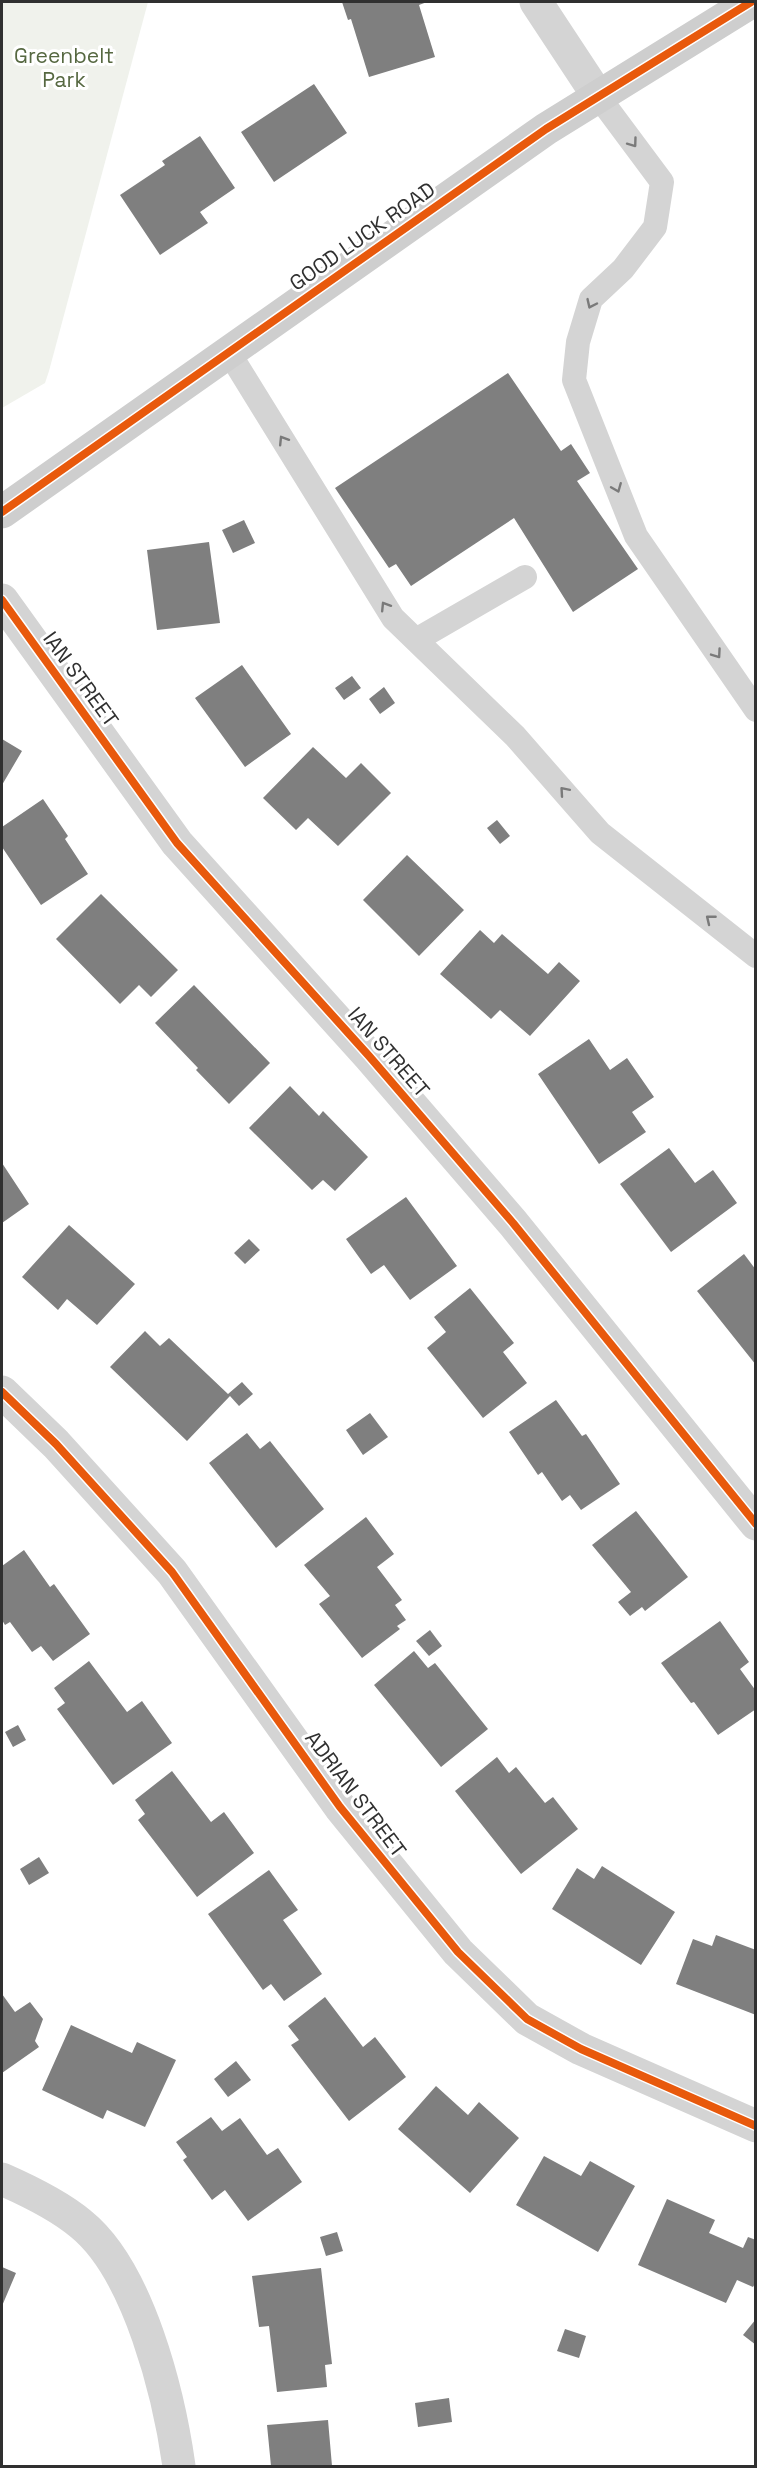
<svg xmlns="http://www.w3.org/2000/svg" width="757" height="2468" viewBox="0 0 757 2468" font-family="'Space Grotesk',sans-serif">
<rect width="100%" height="100%" fill="#fff"/>
<path fill="#f0f2ec" d="M2,2H148L49,371L45,383L2,408Z"/>
<path fill="#7f7f7f" d="M342,2H427L419,5L435,57L369,77L351,19L348,20Z
M314,84L347,133L274,182L241,132Z
M200,136L235,188L200,212L208,223L160,255L120,195L165,165L162,161Z
M508,373L561,451L571,444L590,473L577,481L638,569L573,612L514,518L411,586L396,564L389,568L335,488Z
M244,520L255,543L233,553L222,530Z
M209,542L220,623L157,630L147,550Z
M242,665L291,734L245,767L195,698Z
M352,676L361,688L344,700L335,688Z
M384,687L395,703L380,714L369,699Z
M2,739L22,751L2,785Z
M313,747L346,778L361,763L391,793L338,846L308,818L296,830L263,798Z
M43,799L68,836L65,839L88,874L41,905L2,847V827Z
M497,820L510,836L500,844L487,828Z
M407,855L464,910L419,956L363,900Z
M101,894L178,970L151,997L139,985L120,1004L56,939Z
M480,930L494,943L502,934L548,974L559,962L580,981L530,1036L500,1010L491,1019L440,974Z
M194,985L270,1063L229,1104L196,1070L198,1068L155,1023Z
M589,1039L610,1070L627,1058L654,1097L632,1112L646,1132L599,1164L538,1074Z
M290,1086L319,1116L323,1111L368,1157L335,1191L323,1180L312,1190L249,1128Z
M669,1148L695,1183L713,1170L737,1203L671,1252L620,1184Z
M2,1163L29,1204L2,1223Z
M406,1197L457,1266L410,1300L384,1265L371,1274L346,1239Z
M69,1225L135,1284L97,1325L67,1299L58,1310L22,1277Z
M249,1239L260,1250L245,1264L234,1253Z
M744,1254L756,1270V1365L697,1291Z
M470,1288L514,1343L503,1352L527,1383L483,1418L427,1348L446,1332L434,1317Z
M145,1331L160,1346L169,1338L228,1394L242,1382L253,1394L239,1406L230,1396L187,1441L110,1367Z
M556,1400L582,1436L586,1434L620,1484L581,1510L570,1495L562,1501L542,1472L538,1475L509,1432Z
M370,1413L388,1437L363,1455L346,1430Z
M247,1433L260,1449L270,1441L324,1509L276,1548L209,1463Z
M636,1511L688,1577L645,1611L642,1607L630,1616L618,1602L631,1592L592,1545Z
M366,1517L394,1554L377,1567L402,1600L395,1605L406,1620L397,1626L400,1629L362,1658L319,1604L330,1596L304,1565Z
M24,1550L50,1587L54,1584L90,1634L53,1661L41,1646L32,1652L10,1622L5,1625L2,1620V1566Z
M720,1621L749,1662L740,1669L756,1691V1709L718,1735L694,1702L691,1703L661,1663Z
M430,1630L442,1646L429,1656L416,1641Z
M414,1651L428,1668L435,1663L488,1729L441,1767L374,1685Z
M89,1661L127,1712L142,1701L172,1743L113,1785L57,1709L65,1703L54,1688Z
M18,1725L26,1740L13,1747L5,1732Z
M497,1757L509,1773L516,1767L545,1803L553,1797L578,1829L521,1874L455,1791Z
M172,1771L211,1822L224,1812L254,1853L197,1897L138,1820L145,1814L135,1800Z
M39,1857L49,1873L29,1885L20,1869Z
M602,1866L675,1912L641,1965L552,1909L577,1868L594,1879Z
M269,1870L298,1910L283,1920L322,1974L284,2001L271,1984L263,1990L208,1914Z
M716,1935L756,1950V2015L676,1984L693,1939L712,1946Z
M2,1994L15,2012L30,2002L43,2019L35,2041L39,2047L2,2073Z
M325,1997L363,2047L375,2037L406,2077L349,2121L291,2045L299,2040L288,2026Z
M71,2025L132,2053L137,2042L176,2060L145,2127L107,2110L103,2119L42,2090Z
M236,2061L251,2080L228,2097L214,2079Z
M436,2086L468,2115L479,2102L519,2138L470,2193L398,2129Z
M211,2117L222,2131L240,2118L267,2155L278,2148L302,2182L248,2221L225,2190L212,2200L183,2160L187,2157L176,2142Z
M544,2156L581,2176L590,2161L635,2186L598,2252L516,2205Z
M667,2199L715,2220L709,2233L743,2248L748,2237L756,2240V2282L753,2287L737,2280L726,2303L638,2265Z
M337,2232L343,2251L326,2256L320,2237Z
M2,2267L16,2273L2,2306Z
M321,2268L332,2364L325,2365L327,2387L277,2392L269,2326L259,2327L252,2276Z
M756,2319V2345L743,2335Z
M565,2329L586,2336L579,2358L557,2351Z
M449,2398L452,2422L418,2427L415,2403Z
M328,2420L332,2466H271L267,2425Z"/>
<g fill="none" stroke-linecap="round" stroke-linejoin="round">
<path stroke="#d4d4d4" stroke-width="24" d="M598,96L662,182L655,227L623,269L591,299L578,342L574,380L636,536L756,710
M228,351L393,618L515,736L600,833L756,956
M416,640L525,577"/>
<path stroke="#d4d4d4" stroke-width="33" d="M536,2L598,96
M2,600L177,843L369,1056L513,1223L756,1524
M2,1392L56,1444L172,1572L340,1807L458,1952L527,2019L581,2049L756,2126
M2,2179C27,2190 60,2206 81,2224C139,2271 169,2395 179,2466"/>
<path stroke="#cecece" stroke-width="33" d="M2,512L546,129L751,2"/>
<defs>
<path id="cycleway" d="M2,512L546,129L751,2
M2,600L177,843L369,1056L513,1223L756,1524
M2,1392L56,1444L172,1572L340,1807L458,1952L527,2019L581,2049L756,2126"/>
</defs>
<use href="#cycleway" stroke="#fff" stroke-width="11"/>
<use href="#cycleway" stroke="#e8590c" stroke-width="8"/>
</g>
<defs><path id="oneway-chevron" d="M-2-3.5L2.5 0L-2 3.5" fill="none" stroke-width="1.6" stroke-linecap="round" stroke-linejoin="round" transform="scale(1.5)"/></defs>
<g stroke="#7a7a7a">
<use href="#oneway-chevron" transform="translate(633 143) rotate(54)"/>
<use href="#oneway-chevron" transform="translate(591 304) rotate(115)"/>
<use href="#oneway-chevron" transform="translate(283 440) rotate(-122)"/>
<use href="#oneway-chevron" transform="translate(617 488) rotate(68)"/>
<use href="#oneway-chevron" transform="translate(385 606) rotate(-122)"/>
<use href="#oneway-chevron" transform="translate(717 654) rotate(55)"/>
<use href="#oneway-chevron" transform="translate(564 791) rotate(-131)"/>
<use href="#oneway-chevron" transform="translate(710 919) rotate(-141)"/>
</g>
<g text-anchor="middle" dominant-baseline="central" stroke-width="6" stroke-linejoin="round" paint-order="stroke">
<g font-size="21" fill="#566841" stroke="#fff">
<text x="64" y="55">Greenbelt<tspan x="64" dy="24">Park</tspan></text>
</g>
<g font-size="21" fill="#303030" stroke="#fff">
<text transform="translate(362 236) rotate(-35)">GOOD LUCK ROAD</text>
<text transform="translate(81 679) rotate(54)">IAN STREET</text>
<text transform="translate(389 1052) rotate(49)">IAN STREET</text>
<text transform="translate(356 1794) rotate(53)">ADRIAN STREET</text>
</g>
</g>
<rect width="757" height="2468" fill="none" stroke="#303030" stroke-width="6"/>
</svg>
